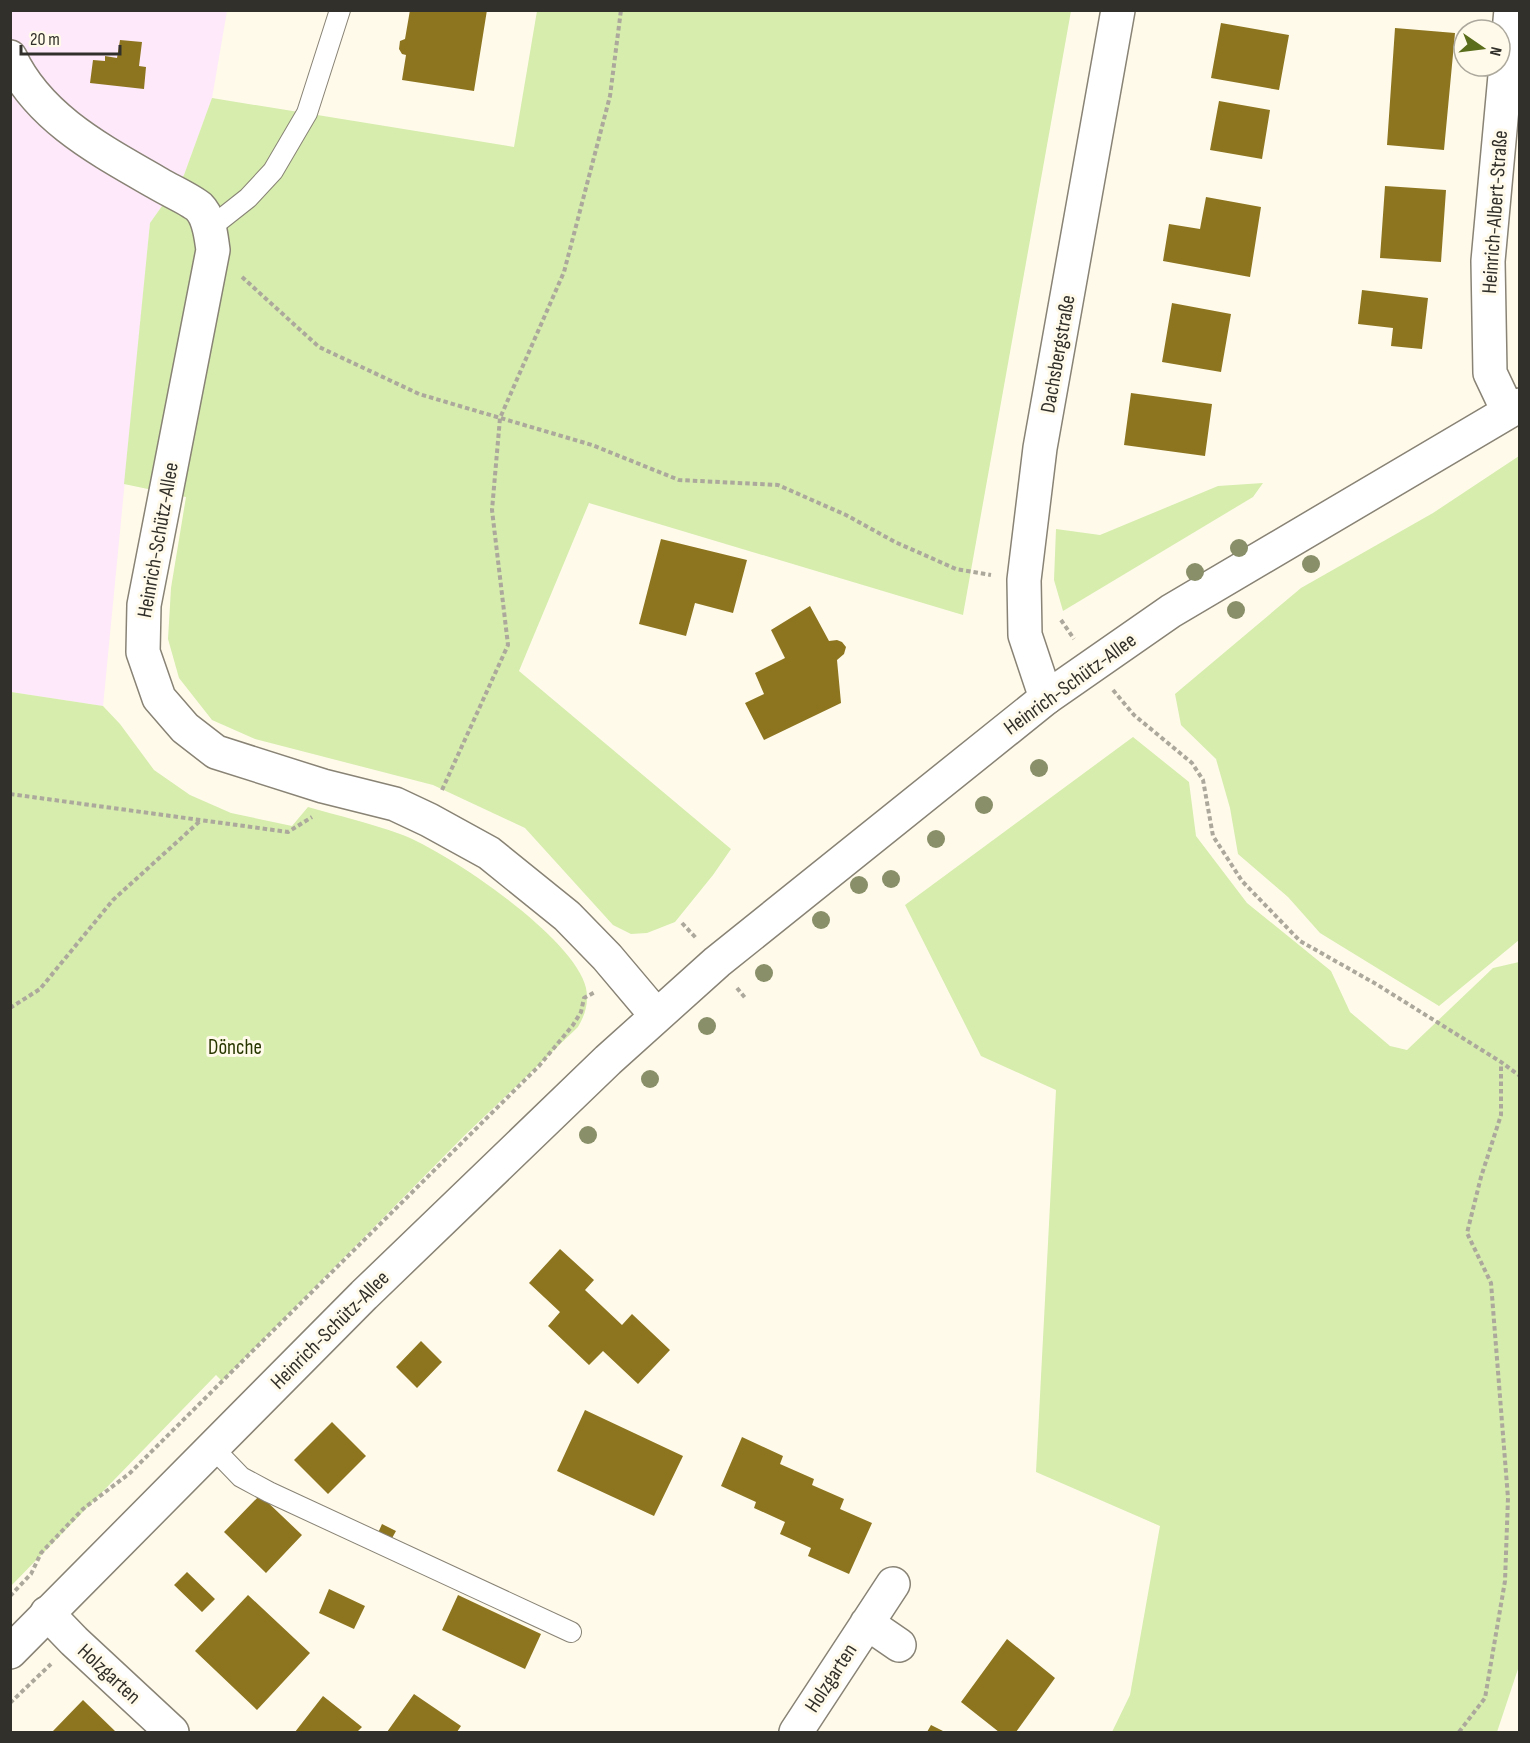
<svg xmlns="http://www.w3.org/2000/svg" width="1530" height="1743" viewBox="0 0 1530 1743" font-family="'Sofia Sans Condensed',sans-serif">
<rect width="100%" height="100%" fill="#fffaea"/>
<path fill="#fde9f9" d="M11,11H227L212,98L184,175L150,223L103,706L11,692Z"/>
<path fill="#d6edae" d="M537,11H1071L963,615L589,503L519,671L731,849L713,875L675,922L647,933L631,934L613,925L525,828L433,785L255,739L212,720L179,678L168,639L171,588L186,497L124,484L150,223L184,175L212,98L514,147Z
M1519,456V940L1439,1006L1320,933L1288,897L1238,854L1230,808L1216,759L1181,725L1175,694L1301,588L1433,513Z
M1263,483L1253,497L1063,611L1054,580L1056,529L1100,535L1218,486Z
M11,692L103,706L120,724L154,770L190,795L231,813L292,826L308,807C339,816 370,823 400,834C447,851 575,938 586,988C589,1003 585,1015 578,1027L465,1135L222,1381L216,1375L11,1586Z
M1133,737L1189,782L1196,836L1247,903L1331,971L1350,1012L1390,1046L1407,1050L1493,968L1519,962L1520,1663L1497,1732H1112L1130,1695L1160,1526L1036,1472L1056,1090L981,1056L905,905Z"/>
<path fill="#8d7520" d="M410,10H487L474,91L402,80L406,55L402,54L399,49L400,41L405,39Z
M1221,23L1289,35L1279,90L1211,78Z
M1395,28L1455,33L1444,150L1387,145Z
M120,40L142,42L139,66L146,67L144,89L90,83L93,60L105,61V56L117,58Z
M1219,101L1270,110L1262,159L1210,150Z
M1385,186L1446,190L1441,262L1380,258Z
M1206,197L1261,207L1250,277L1163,261L1169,224L1200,229Z
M1362,290L1428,298L1422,349L1391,346L1393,328L1358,324Z
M1172,303L1231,314L1221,372L1162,362Z
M1131,393L1212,404L1205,456L1124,445Z
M661,539L747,560L733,613L695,603L686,636L639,624Z
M810,606L829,641L837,640L842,642L846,647L844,654L837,660L841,703L764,740L745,703L764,694L755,673L785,658L771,630Z
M560,1249L594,1280L585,1290L622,1325L632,1314L670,1350L638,1384L603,1351L589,1365L548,1326L560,1312L529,1283Z
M421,1341L442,1362L417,1388L396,1367Z
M585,1410L683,1456L654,1516L557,1471Z
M332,1422L366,1456L328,1494L294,1460Z
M742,1437L783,1456L780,1464L814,1479L812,1485L844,1499L840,1509L872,1523L849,1574L808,1556L811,1548L780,1534L785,1522L754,1508L756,1502L721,1486Z
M260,1495L302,1535L266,1573L224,1532Z
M382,1524L396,1531L391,1540L378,1533Z
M187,1572L215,1599L202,1612L174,1585Z
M329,1589L365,1606L354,1629L319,1613Z
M248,1595L310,1653L257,1710L195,1651Z
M458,1595L541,1634L525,1669L442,1630Z
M1007,1639L1055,1678L1016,1732H999L961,1702Z
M414,1694L461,1726L457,1732H387Z
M323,1696L362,1727L357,1732H295Z
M83,1700L116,1732H52Z
M931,1725L945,1732H927Z"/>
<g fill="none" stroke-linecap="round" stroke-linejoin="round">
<defs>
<path id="service" d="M210,228L248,198L273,171L307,113L340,10
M213,1448L241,1477L269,1492L571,1632"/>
<path id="minor" d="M10,57C39,119 102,151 159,184C169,190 191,200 199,207C210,218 211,237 213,250L144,605L143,652L159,698L185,728L216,752L323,786L395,804L429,820L489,853L567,916L607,957L656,1015
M1508,411L1490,373L1488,261L1511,10
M1046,698L1025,635L1024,580L1040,448L1118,10
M47,1613L74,1641L172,1732
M867,1623L899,1645
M796,1732L893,1584"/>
<path id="secondary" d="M10,1652L364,1295L608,1060L717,962L1046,698L1171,611L1520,405"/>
</defs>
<use href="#service" stroke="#888375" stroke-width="22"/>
<use href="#minor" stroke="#888375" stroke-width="36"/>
<use href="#secondary" stroke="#888375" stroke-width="36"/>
<path stroke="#aca89c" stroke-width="4" stroke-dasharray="4.5 3" stroke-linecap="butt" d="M242,277L319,347L419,394L592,445L679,480L778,485L846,515L895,542L956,569L991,575
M1061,620L1074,639
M1113,690L1134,715L1192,763L1203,780L1213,836L1242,881L1300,941L1376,984L1501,1062L1520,1076
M442,790L508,645L492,510L500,418L564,272L610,96L621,10
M10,794L288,832L312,817
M682,923L696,938
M737,988L746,999
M10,1008L40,989L113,900L200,821
M10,1596L31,1574L41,1553L83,1509L130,1473L539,1066L573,1025L581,1012L584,998L595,992
M10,1703L51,1664
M1459,1732L1485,1698L1505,1581L1508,1498L1491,1283L1467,1233L1481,1177L1501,1115V1062"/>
<use href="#service" stroke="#fff" stroke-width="20"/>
<use href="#minor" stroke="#fff" stroke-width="33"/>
<use href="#secondary" stroke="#fff" stroke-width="33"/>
</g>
<g fill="#898f69">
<circle cx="1239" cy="548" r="9"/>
<circle cx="1311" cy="564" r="9"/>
<circle cx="1195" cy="572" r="9"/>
<circle cx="1236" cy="610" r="9"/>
<circle cx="1039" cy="768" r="9"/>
<circle cx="984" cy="805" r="9"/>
<circle cx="936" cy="839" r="9"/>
<circle cx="891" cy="879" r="9"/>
<circle cx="859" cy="885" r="9"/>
<circle cx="821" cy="920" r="9"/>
<circle cx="764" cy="973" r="9"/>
<circle cx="707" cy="1026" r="9"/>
<circle cx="650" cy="1079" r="9"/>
<circle cx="588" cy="1135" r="9"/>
</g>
<g text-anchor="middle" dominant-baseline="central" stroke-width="6" stroke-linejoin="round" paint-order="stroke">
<g font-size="21" fill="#32302a" stroke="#fffaea">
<text transform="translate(1495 212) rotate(-86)">Heinrich-Albert-Straße</text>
<text transform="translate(1058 354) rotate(-80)">Dachsbergstraße</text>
<text transform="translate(158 540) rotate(-80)">Heinrich-Schütz-Allee</text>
<text transform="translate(1070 684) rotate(-36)">Heinrich-Schütz-Allee</text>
<text transform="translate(330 1330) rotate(-45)">Heinrich-Schütz-Allee</text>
<text transform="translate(109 1674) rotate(43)">Holzgarten</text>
<text transform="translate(831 1678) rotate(-57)">Holzgarten</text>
</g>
<g font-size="21" fill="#283700" stroke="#fffaea">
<text x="235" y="1047">Dönche</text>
</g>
</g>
<rect width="1530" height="1743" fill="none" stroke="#32302a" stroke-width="24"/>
<g transform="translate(1482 48) rotate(104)"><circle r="28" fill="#fffaea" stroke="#ada99d" stroke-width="1.5"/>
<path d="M0-4.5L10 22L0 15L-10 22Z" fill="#5a6d1b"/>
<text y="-9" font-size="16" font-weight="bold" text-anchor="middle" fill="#32302a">N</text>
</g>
<path d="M21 45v9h99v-9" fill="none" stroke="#32302a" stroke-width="3"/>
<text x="30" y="45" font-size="18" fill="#32302a" stroke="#fffaea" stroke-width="4.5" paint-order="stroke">20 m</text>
</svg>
